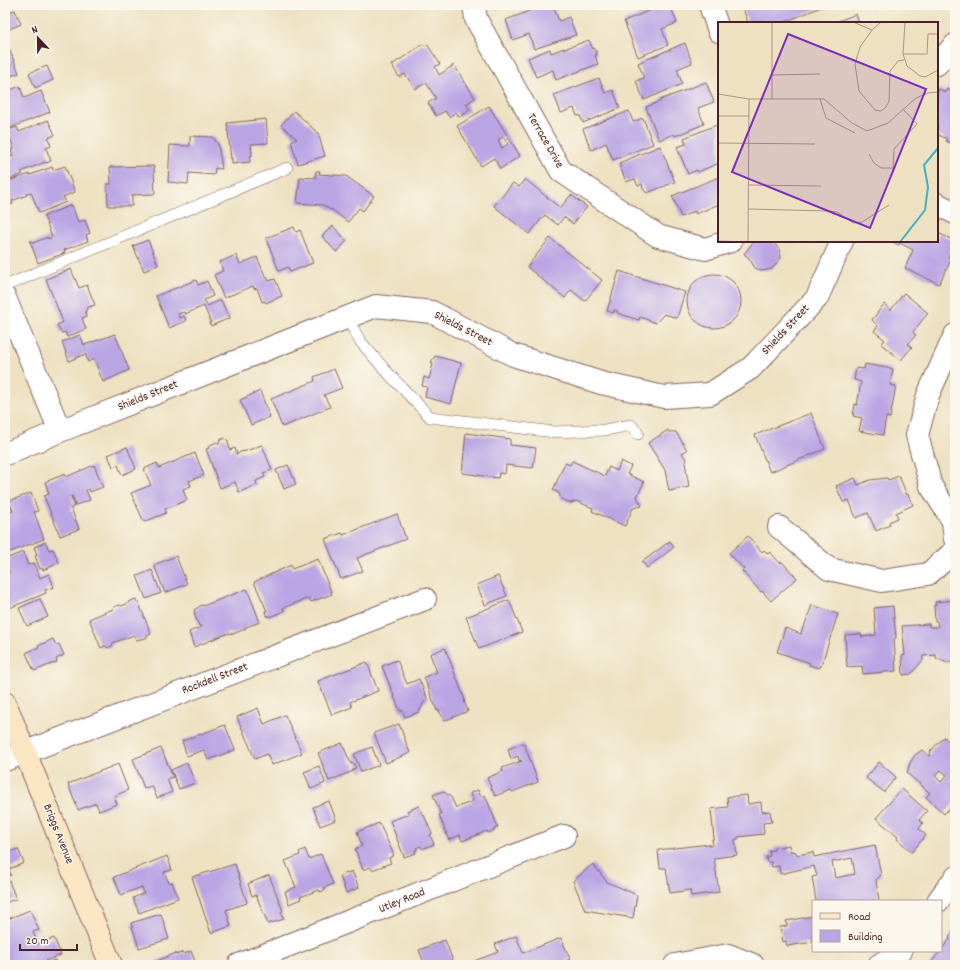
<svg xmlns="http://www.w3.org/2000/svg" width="960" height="970" viewBox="0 0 960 970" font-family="Dekko,sans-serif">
<rect width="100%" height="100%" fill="#fbf7ec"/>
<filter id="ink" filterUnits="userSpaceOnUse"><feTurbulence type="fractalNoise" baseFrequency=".025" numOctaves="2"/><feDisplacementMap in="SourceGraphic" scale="8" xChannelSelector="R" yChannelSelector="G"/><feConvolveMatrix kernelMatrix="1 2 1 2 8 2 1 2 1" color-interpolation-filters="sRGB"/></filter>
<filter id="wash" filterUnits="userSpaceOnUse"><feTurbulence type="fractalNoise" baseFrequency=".012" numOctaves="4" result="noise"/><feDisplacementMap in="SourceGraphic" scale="16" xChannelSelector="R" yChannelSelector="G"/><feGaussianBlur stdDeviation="0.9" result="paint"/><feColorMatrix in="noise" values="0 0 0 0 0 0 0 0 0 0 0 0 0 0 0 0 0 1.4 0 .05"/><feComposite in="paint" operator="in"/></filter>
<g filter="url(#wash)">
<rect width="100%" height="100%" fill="#ede1c1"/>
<g id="blocks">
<path fill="#b9a5e4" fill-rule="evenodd" d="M493,5H523V6L494,9Z
M545,5H553L559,21L569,17L576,35L534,49L529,34L513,40L506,20Z
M613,5H628L615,10Z
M663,5H670L677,23L662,29L668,45L638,57L624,21Z
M742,5H820L821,7L782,23H748Z
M869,5H881L871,9Z
M15,10L21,24L5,31V13Z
M856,14L859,23H833Z
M5,39L19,73L5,78Z
M589,40L593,49L595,48L597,55H595L598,64L556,80L553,70L536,77L528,58L550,49L551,53L564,48V49Z
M685,43L692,63L677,69L682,84L644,100L636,81L644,78L638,63Z
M423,44L424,46L427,44L440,64L435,67L439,75L454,65L475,98L466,104L470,110L459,117L456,112L449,117L445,111L436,116L428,103L436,98L426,83L415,89L405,74L399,77L392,65Z
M47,66L53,80L35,88L29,73Z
M599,78L605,93L613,90L620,108L583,123L580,115L577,116L574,108L561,113L554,95Z
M706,82L714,102L698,108L704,124L675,136L674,134L659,140L646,107L661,101L660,100Z
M20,86L24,98L41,91L50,112L5,130V92Z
M939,89L945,92L947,89L955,93V113L953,116L955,117V145L946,141L947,139L939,135L937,140V94Z
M489,106L520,156L500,169L494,158L481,166L457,126ZM503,137L508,144L502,148L498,140Z
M294,111L318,133L325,156L298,164L291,141L297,139L281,125Z
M629,111L633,122L643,118L653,144L613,160L606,143L591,150L583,129Z
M266,119L268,143L251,144L252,156H250V162L232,164V158L231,159L227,123Z
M48,120L55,135L48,138L51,146L46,148L51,161L46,163L45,162L21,172L23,174L6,181L5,178V160L13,156L11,150L14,149L9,135L11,134L9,130L17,127L19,132Z
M719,124V146L717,147L719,151V163L698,172L697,170L688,174L677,147L686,144L684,138Z
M190,136L213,137L218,144L222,169L215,168L214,175L189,173L188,184L168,182L170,145L190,146Z
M660,146L675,182L647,193L643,189L642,184L638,186L635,179L626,182L619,163Z
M65,166L75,192L63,197L66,202L39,213L31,192L26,194L27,195L12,201L13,204L11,205L5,191V182L30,174V175L52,167L53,170Z
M154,166L155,194L132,195V206H108L107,184H111L110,167Z
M316,171H320L319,174L346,176L374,196L363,211L359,208L348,222L331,209L330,210L323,205L297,203L300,177L315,178Z
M719,177V204L696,214L695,211L681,217L672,196Z
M525,179L560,208L571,195L587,207L573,224L564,217L558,225L545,215L529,234L494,206L513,183L519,187Z
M72,205L78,222L85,220L90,233L86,235L88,241L64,250L65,253L38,263L30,241H32L33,243L48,237V239L52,237L44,216Z
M333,226L347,241L336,252L322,236Z
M294,227L296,232L300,230L313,263L290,272L288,267L279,271L266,238Z
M938,233L955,241L948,257L952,258L939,284L905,268L913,250L900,243L899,245L891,241H937Z
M550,238L602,280L585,301L571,290L565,298L527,267Z
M148,240L158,265L144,271L133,246Z
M754,241H771L780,249L781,258L772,269L761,271L755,268L749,258L744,254Z
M236,255L240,264L257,257L266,278L267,277L269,281L275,279L282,296L266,303L265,301L262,302L257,288L254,289L253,286L224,298L214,275L223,271L220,262Z
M71,269L79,288L87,285L95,305L86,308L87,310L85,311L87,316L82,318L86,329L67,337L65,332L61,333L57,325L63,322L46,279Z
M619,271L685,292L677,318L664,314L656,323L640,317L639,320L617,313L618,311L614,310V313L607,311Z
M687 301a27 27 0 1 1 54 0a27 27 0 1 1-54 0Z
M196,280L198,285L207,281L213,296L204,300L207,306L221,300L228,316L229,315L230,318L211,326L209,323H211L204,306L185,314L184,312L178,314L180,318L184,316L186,321L169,328L156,296Z
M904,293L928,313L913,332L916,335L908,344L912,347L901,360L881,344L885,340L874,331L878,326L872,320L884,304L891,310Z
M115,334L129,370L103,382L94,359L88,362L85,354L69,361L62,342L80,335L84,345Z
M435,356L461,363L451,404L425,397L427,387L422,386L424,377L429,379L433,364L431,362Z
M865,364L893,369L890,385L896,386L890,418L886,417L883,435L859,431L862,418L853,416L855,404L857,405L861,382L854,380L856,368L864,369Z
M334,369L342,388L324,395L330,407L282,427L271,399L315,381L314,377Z
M260,391L270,417L251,425L240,400Z
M811,413L825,449L770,472L755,435Z
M668,430L669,432H676L687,450L682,453L687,461L685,462L689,487L669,491L665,470L648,443Z
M466,433L510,439V445L536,448L533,468L506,465L505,474L499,473L498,478L462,473Z
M225,438L228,441L230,450L235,448L237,455L240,452L246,451L262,445L272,470L263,473L265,477L256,481L257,485L239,492L235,482L220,488L206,449L209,448L208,446L217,442L218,444H219L220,440Z
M127,447L136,469L122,475L118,465L113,467L108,455Z
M195,453L204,475L189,481L191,486L183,489L187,500L165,509L166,513L144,522L131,493L151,485L144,469L157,463L159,468Z
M572,461L605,476L609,467L617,471L621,461L631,466L627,474L644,482L637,497L642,506L633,508L625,526L592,511L593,508L576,501L571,503L561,499L559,493L553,490L565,463L570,465Z
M94,465L103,487L90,492L89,489L86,490L90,500L76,505L72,496H71L75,506L71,508L79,529L60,536L44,496L49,494L45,482L65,474L66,477Z
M288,465L296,484L284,489L276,470Z
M899,476L907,495L908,494L913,505L896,513L898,518L889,522L890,525L876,531L868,513L856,518L849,500L843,502L836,486L855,478L858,485L870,480L887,478L888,480Z
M31,493L38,511L34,512L44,539L5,554V515L13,511L9,501Z
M397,514L406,539L357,558L363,571L341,579L325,539L342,533L343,535Z
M748,536L762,552L764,550L768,554L770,552L780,563L782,562L797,578L771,601L762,591L761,592L742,571L744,569L729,553Z
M670,541L674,547L647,568L642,562Z
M45,542L49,550L53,549L59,563L43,570L42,568L40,569L35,556L37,555L34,547Z
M23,552L28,565L34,563L40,578L49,574L54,587L45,590L46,593L7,609L5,604V574L9,573L5,559Z
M176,556L187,584L165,593L154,565Z
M318,559L332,594L311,602L309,598L283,608L284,611L269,617L268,615L266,616L265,611H267L254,582L291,565L292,569Z
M152,570L161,593L146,599L137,576Z
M498,576L507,596L485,605L477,585Z
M247,589L260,622L246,627L245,629L233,634L229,633L194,647L189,632L201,627L200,625L199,626L194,613H195L194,610L202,605L203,606Z
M40,599L48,617L27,626L19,608Z
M136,599L137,602L138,601L151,634L147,636L146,638L136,640L134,635L113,643L112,646L108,648L105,646L101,648L89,619L113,609L114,607L119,605L121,606L129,603L128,602Z
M509,600L522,632L479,649L466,617Z
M955,600V662H945L936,658V655L923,656V660L911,674L903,675L902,656L905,655L902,626L929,624V627H938L937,621H935L934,605H936L935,602Z
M812,605L838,614L821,666L820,665L819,668L809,665L810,663L777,652L785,628L801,634L803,627H804Z
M893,606L896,638L894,639L896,671L863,674L862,666L847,667L845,635L861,634L862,637L876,635L874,608Z
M53,639L56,645L59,644L64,655L56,659L57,662L34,671L26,653L39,647L38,646Z
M445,648L465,700L464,701L468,711L444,721L439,710L437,711L424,677L437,672L430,654Z
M397,660L407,684L419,679L428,700L424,702L419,712L405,717L402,710L400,711L382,666Z
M367,662L378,691L350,702L352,707L332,715L318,681Z
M258,708L264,724L285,715L302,753L272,765L267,754L255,759L237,717Z
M399,724L410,753L386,763L374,733Z
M225,725L235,750L208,760L204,750L187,756L182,741Z
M944,737L955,747V802L944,814L926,797L930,793L907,773L910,763L915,755L922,750L929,756L931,754L930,752ZM941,770L947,775L941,782L935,776Z
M342,743L351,764L354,763L356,768L353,769V771L329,781L318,753Z
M524,743L538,782L512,792L511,790L495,796L487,778L503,771L502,768L522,761L521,760L519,761L518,756L511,759L508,749Z
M372,747L379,765L361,772L354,754Z
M161,748L173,777L167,779L172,792L157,798L152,786L144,788L133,759Z
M879,762L896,777L884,792L866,778Z
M187,763L195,783L179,789L171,770Z
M118,764L128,790L114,796L117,804L99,811L96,803L78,810L68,784Z
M319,766L325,783L311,789L304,772Z
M902,789L927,811L919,820L923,823L919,829L926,835L912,852L897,839L898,837L876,818Z
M478,790L481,797L485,795L498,827L495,828V830L488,833L487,831L462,841L460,835L449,840L439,815L441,814L433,795L443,791L451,797L456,808L473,801L470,793Z
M747,795L748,804L761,802L762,812L770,811L772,822L763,823L764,834L738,837V839L735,840L737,855L714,858L719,892L691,896L690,890L670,893L666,868H660L658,850L709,844V846L713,845L712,839H714L711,809L728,807L727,797Z
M329,801L336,820L320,826L313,807Z
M419,806L423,816L424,815L432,834L430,835L434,844L422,849L421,846L416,848L417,850L415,851L416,853L404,857L390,821L409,814L407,811Z
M379,823L394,855L389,858L391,863L372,870L370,867L363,870L355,849L362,846L357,832Z
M789,845L790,851L796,852L797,855L813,852L814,857L875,845L881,875L876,880L879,901H816L812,877L817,876L814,866L780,874L779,866L772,867L771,862H767L766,857L770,856L769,851L774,850V848ZM852,858L855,874L835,878L832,862Z
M18,849L24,863L9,869L11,875L7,876L16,899L5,903V854Z
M305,849L309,859L321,854L333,884L324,888L325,890L320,892L319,890L300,897L301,899L289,904L285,892L296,887L285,861L300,855L299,852Z
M167,856L172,870L164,872L169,883L172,882L178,898L139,913L133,898L144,893L142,887L121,895L114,877Z
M235,864L247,903L226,910L231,926L211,933L205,916L192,877Z
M593,864L607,882L637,895L633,918L585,910L573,881Z
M352,871L359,888L346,893L340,876Z
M269,875L283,911L281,912L284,919L268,924L256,895L252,896L248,884Z
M30,910L39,930L33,932L38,944L54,938L61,955L35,965H5V920Z
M161,914L169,939L139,948L131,923Z
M813,916V942L787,946L786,941L783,942L780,927L787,926L786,921Z
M955,929V965H929L950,939L949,937Z
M516,936L523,953L561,938L570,959L556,965H476L474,961L498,952L495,944Z
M445,940L453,961L444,965H425L419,950Z
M191,951L195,961L185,965H147L176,953V955L183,952L184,954Z
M55,960L57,965H43Z"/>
</g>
</g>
<g filter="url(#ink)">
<use href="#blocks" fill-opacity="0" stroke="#836360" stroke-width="1"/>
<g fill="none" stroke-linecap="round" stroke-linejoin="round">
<defs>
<path id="lane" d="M5,286L287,168
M347,318L360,341L386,371L430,417L554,432L605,430L631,425L638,434"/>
<path id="street" d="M474,5L476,19L561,171L658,236L705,249L731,241
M710,5L719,31
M937,64L955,45
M937,204L955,213
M5,298L60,431
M955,335L928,395L917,435L931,486L953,521L955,539
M5,454L60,431L376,306L432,312L513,355L601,383L664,397L710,394L751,368L817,298L842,241
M779,527L829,569L882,581L928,574L955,551
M5,760L425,599
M938,901L955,878
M239,965L564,836
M675,965L728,955L753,965
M879,965L901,951"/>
<path id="secondary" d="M5,703L111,965"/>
</defs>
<use href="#lane" stroke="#836360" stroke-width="12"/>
<use href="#street" stroke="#836360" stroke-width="24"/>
<use href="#secondary" stroke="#836360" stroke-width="24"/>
<use href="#lane" stroke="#fff" stroke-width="11"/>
<use href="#street" stroke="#fff" stroke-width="22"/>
<use href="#secondary" stroke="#fbe6c4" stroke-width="22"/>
</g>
</g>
<g text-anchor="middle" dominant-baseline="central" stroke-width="3" stroke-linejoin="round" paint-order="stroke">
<g font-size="12" fill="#4a1f2b" stroke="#fbf7ec">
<text transform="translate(545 141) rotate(60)">Terrace Drive</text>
<text transform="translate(463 329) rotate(27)">Shields Street</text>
<text transform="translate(786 330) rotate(-47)">Shields Street</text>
<text transform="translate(148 396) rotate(-22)">Shields Street</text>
<text transform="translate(215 679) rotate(-21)">Rockdell Street</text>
<text transform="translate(58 834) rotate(68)">Briggs Avenue</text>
<text transform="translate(402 901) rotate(-22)">Utley Road</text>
</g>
</g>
<g transform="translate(718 22)">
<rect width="220" height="220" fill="#ede1c1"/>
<path fill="none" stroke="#41b1bc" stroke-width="2" d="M182,220L207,188L210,165L206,143L220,126"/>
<path fill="none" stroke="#ac9385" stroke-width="1" d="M54,0V77M135,0L154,8M163,0L154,8L142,25L137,42L141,69L157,88L163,89L168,85L171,79L172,49L180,39L186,38M187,0L185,32L189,44L202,54L207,55L220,48M185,32H209L210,12H220M54,53L102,52M0,72L31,77H106L134,101L149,109L170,101L198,76L210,71L220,70M102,77L108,96L137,111M0,94H31M0,121L97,122M151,132L156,141L163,146H175L176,127L199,102L185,87M31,163L103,164M30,187L110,189L119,190L135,201L144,200L171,183M0,219L30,220M30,220L31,77"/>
<path fill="#7b2cbf" fill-opacity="0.15" stroke="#7b2cbf" stroke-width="2" d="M70,12L208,67L152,206L14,150Z"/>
<rect width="220" height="220" fill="none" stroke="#4a1f2b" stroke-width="2"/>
</g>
<rect width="960" height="970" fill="none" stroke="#fbf7ec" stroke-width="20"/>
<rect x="812" y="900" width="130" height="52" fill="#fbf7ec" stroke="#b4a19f"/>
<rect x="820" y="913" width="20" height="6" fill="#fbe6c4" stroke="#b4a19f"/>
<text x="848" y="920" font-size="12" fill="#4a1f2b">Road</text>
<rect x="820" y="930" width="20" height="12" fill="#b9a5e4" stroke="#b4a19f"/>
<text x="848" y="940" font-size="12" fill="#4a1f2b">Building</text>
<g transform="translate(38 38) rotate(338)" stroke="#fbf7ec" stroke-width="3" paint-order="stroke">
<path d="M0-3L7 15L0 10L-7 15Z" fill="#4a1f2b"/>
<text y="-6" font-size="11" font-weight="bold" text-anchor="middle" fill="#4a1f2b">N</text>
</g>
<path d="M20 944v6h57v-6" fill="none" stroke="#4a1f2b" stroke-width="2"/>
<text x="26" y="944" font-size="12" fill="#4a1f2b" stroke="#fbf7ec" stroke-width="3" paint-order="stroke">20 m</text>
</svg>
